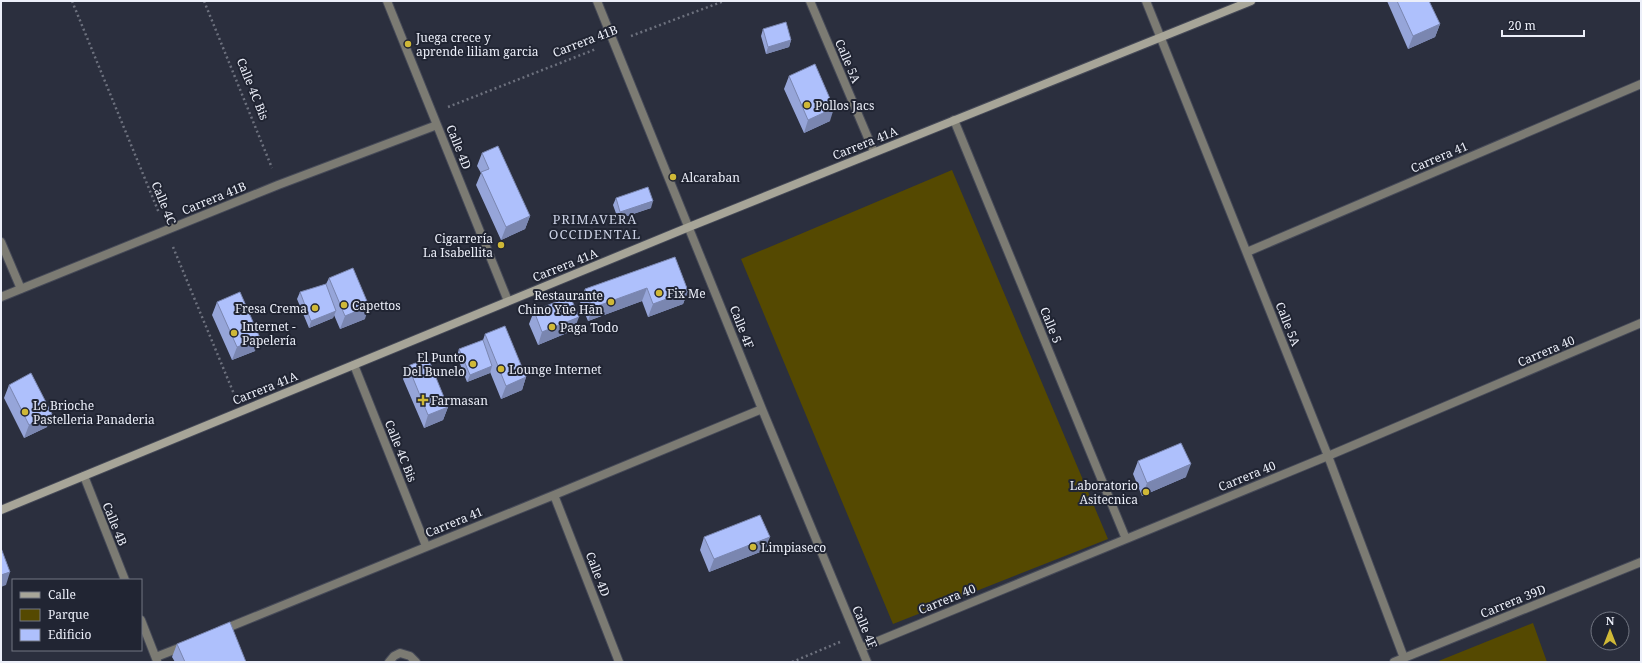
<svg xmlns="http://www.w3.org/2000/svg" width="1642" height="663" viewBox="0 0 1642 663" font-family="'Noto Serif',serif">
<rect width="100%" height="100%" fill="#2b2f3e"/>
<path fill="#554901" d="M952,170L1108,539L893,624L741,259Z
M1533,623L1547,662H1436Z"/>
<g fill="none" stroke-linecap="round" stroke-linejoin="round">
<defs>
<path id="lane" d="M389,662L394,656L400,653L410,656L416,662"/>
<path id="street" d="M387,1L508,301
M597,1L762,409L867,662
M810,1L874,152
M1146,1L1328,456L1404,658
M954,120L1126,539
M1,242L21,289
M1247,252L1641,84
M1,297L278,185L437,125
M354,365L426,546
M84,476L125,580
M554,495L619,662
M141,620L157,661
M222,630L554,495L762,409
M861,648L1328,456L1641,323
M156,657L184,646
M1394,662L1641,562"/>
<path id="secondary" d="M1,510L689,227L1251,1"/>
</defs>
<use href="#lane" stroke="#464a58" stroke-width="10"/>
<use href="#street" stroke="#464a58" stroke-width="10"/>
<use href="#secondary" stroke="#464a58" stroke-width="10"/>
<path stroke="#6d717e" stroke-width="2.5" stroke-dasharray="2 3" stroke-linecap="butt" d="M72,1L159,213
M204,1L272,168
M631,36L724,1
M448,107L596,49
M173,247L234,394
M792,662L840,642"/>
<use href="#lane" stroke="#7c7b73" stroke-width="8"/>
<use href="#street" stroke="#7c7b73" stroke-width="8"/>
<use href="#secondary" stroke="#a7a598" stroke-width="8"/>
</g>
<path fill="#96a5d9" d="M1387,1H1429L1440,24L1435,37L1408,49Z
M763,29L791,40L789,47L766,54L761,36Z
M789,76L830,121L804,133L784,89Z
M482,153L530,216L525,229L501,240L476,185L481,173L477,166Z
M616,198L651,208L618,219L613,205Z
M675,257L688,291L683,304L648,317L642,301L588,321L580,302L585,289Z
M329,278L365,319L340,329L334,315L333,318L309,328L297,299L300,292L326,284Z
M217,302L255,351L232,360L212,315Z
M534,311L574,330L538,345L529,324Z
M485,334L526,377L522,390L501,399L490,372V373L467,382L457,356L459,349L483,340Z
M408,366L448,407L443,420L424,428L403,379Z
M9,385L47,427L24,438L4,398Z
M1138,461L1186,477L1142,496L1133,474Z
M704,537L765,550L709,572L700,550Z
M177,644L246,662H175L172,657Z"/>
<path fill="#7a86b0" d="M1440,24L1435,37L1408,49L1413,36Z
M791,40L789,47L766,54L768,47Z
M834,108L830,121L804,133L808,120Z
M653,201L651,208L618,219L620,212Z
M530,216L525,229L501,240L506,227Z
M647,288L642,301L588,321L592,308Z
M688,291L683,304L648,317L653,304Z
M369,306L365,319L340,329L345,316Z
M336,311L333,318L309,328L311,321Z
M579,317L574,330L538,345L542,332Z
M260,338L255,351L232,360L237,347Z
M492,366L490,373L467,382L470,375Z
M526,377L522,390L501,399L506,386Z
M448,407L443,420L424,428L428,415Z
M52,414L47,427L24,438L29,425Z
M1191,464L1186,477L1142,496L1147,483Z
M770,537L765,550L709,572L714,559Z
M10,572L6,585L1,587V575Z"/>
<path fill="#aec0fc" stroke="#7a86b0" d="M1397,1H1429L1440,24L1413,36Z
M786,22L791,40L768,47L763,29Z
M815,64L834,108L808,120L789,76Z
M498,146L530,216L506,227L481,172L489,169L482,153Z
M648,187L653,201L620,212L616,198Z
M675,257L688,291L653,304L647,288L592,308L585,289Z
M353,268L369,306L345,316L329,278Z
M326,284L336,311L311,321L300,292Z
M240,292L260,338L237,347L217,302Z
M570,296L579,317L542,332L534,311Z
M505,326L526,377L506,386L485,334Z
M483,340L492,366L470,375L459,349Z
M428,358L448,407L428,415L408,366Z
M31,373L52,414L29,425L9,385Z
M1181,443L1191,464L1147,483L1138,461Z
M760,515L770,537L714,559L704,537Z
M1,548L10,572L1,575Z
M230,622L246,662H185L177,644Z"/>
<g fill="#cfb837" stroke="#212533" stroke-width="1.5">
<circle cx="408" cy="44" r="4"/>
<circle cx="807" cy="105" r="4"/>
<circle cx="673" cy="177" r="4"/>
<circle cx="501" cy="245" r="4"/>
<circle cx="659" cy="293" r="4"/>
<circle cx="611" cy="302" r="4"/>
<circle cx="344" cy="305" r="4"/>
<circle cx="315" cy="308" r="4"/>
<circle cx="552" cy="327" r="4"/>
<circle cx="234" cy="333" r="4"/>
<circle cx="473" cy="364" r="4"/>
<circle cx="501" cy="369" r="4"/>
<path d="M421 394h4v4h4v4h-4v4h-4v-4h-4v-4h4z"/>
<circle cx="25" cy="412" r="4"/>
<circle cx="1146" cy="492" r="4"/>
<circle cx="753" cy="547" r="4"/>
</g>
<g text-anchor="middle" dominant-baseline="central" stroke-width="4" stroke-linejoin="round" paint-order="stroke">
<g font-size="12" fill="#eceff9" stroke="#212533" text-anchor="start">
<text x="416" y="37">Juega crece y<tspan x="416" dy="14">aprende liliam garcia</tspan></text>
<text x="815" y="105">Pollos Jacs</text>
<text x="681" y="177">Alcaraban</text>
<text x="493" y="238" text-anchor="end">Cigarrería<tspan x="493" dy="14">La Isabellita</tspan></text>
<text x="667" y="293">Fix Me</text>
<text x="603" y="295" text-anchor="end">Restaurante<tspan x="603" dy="14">Chino Yūe Hān</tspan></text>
<text x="352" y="305">Capettos</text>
<text x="307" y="308" text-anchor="end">Fresa Crema</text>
<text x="242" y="326">Internet -<tspan x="242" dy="14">Papelería</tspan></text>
<text x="560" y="327">Paga Todo</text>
<text x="465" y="357" text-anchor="end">El Punto<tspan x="465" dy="14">Del Bunelo</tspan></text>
<text x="509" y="369">Lounge Internet</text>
<text x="431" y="400">Farmasan</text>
<text x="33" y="405">Le Brioche<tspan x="33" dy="14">Pastelleria Panaderia</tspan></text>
<text x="1138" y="485" text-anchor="end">Laboratorio<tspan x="1138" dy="14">Asitecnica</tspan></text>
<text x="761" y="547">Limpiaseco</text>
</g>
<g font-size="12" fill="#eceff9" stroke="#212533">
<text transform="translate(585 41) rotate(-21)">Carrera 41B</text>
<text transform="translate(848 61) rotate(67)">Calle 5A</text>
<text transform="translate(253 89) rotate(68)">Calle 4C Bis</text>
<text transform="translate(865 143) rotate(-22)">Carrera 41A</text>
<text transform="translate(459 147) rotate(68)">Calle 4D</text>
<text transform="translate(1439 157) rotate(-23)">Carrera 41</text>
<text transform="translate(214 198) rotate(-22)">Carrera 41B</text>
<text transform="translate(164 203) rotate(68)">Calle 4C</text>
<text transform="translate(565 265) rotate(-22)">Carrera 41A</text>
<text transform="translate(1288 324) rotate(68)">Calle 5A</text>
<text transform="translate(1051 325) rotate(68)">Calle 5</text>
<text transform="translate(742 327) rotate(68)">Calle 4F</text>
<text transform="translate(1546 351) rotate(-23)">Carrera 40</text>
<text transform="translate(265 388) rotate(-22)">Carrera 41A</text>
<text transform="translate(401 451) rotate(68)">Calle 4C Bis</text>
<text transform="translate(1247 476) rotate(-22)">Carrera 40</text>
<text transform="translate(454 522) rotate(-22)">Carrera 41</text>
<text transform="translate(115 524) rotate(68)">Calle 4B</text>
<text transform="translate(598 574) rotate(69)">Calle 4D</text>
<text transform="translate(947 599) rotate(-22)">Carrera 40</text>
<text transform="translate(1513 601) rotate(-22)">Carrera 39D</text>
<text transform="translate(865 627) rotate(67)">Calle 4F</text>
</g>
<g font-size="13" letter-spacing="1" fill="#cad0e3" stroke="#212533">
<text x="595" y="219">PRIMAVERA<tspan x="595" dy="15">OCCIDENTAL</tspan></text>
</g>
</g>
<rect width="1642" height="663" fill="none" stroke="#eceff9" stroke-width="4"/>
<rect x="12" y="579" width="130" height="72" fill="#212533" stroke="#727682"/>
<rect x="20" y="592" width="20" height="6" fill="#a7a598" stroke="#727682"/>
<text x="48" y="599" font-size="12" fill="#eceff9">Calle</text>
<rect x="20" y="609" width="20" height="12" fill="#554901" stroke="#727682"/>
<text x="48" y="619" font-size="12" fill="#eceff9">Parque</text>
<rect x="20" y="629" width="20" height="12" fill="#aec0fc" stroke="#727682"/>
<text x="48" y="639" font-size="12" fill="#eceff9">Edificio</text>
<g transform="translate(1610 631)"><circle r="19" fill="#212533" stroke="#727682"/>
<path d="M0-3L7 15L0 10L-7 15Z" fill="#cfb837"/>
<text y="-6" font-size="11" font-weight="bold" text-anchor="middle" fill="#eceff9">N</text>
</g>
<path d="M1502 30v6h82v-6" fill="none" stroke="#eceff9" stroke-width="2"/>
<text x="1508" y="30" font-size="12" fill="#eceff9" stroke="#212533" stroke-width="3" paint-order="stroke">20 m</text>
</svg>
